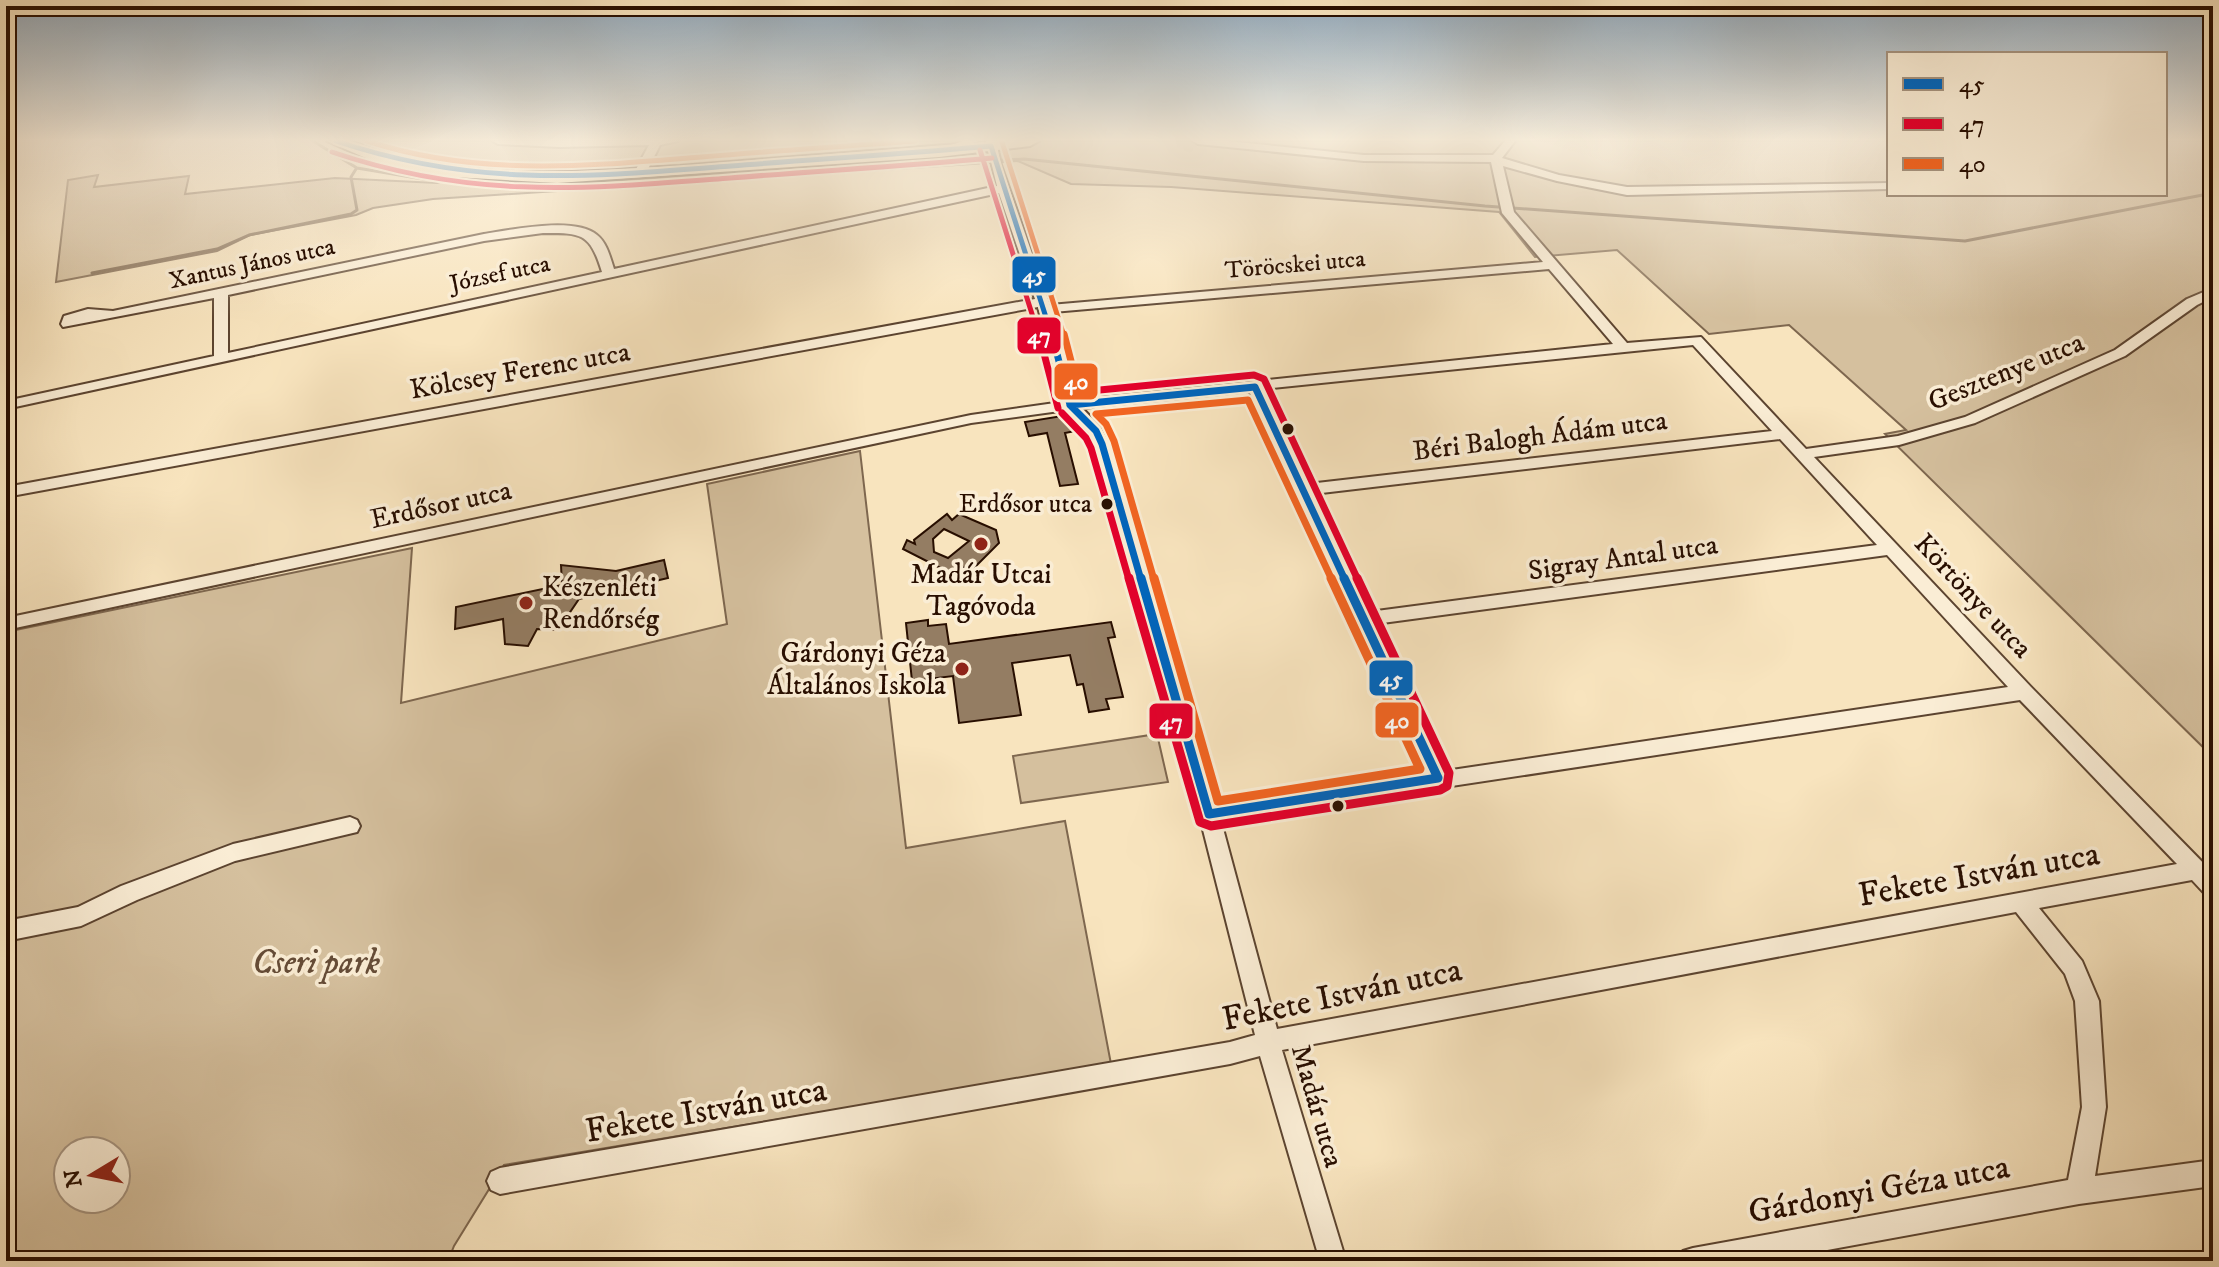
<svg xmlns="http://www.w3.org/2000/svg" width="2219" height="1267" viewBox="0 0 2219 1267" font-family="'IM FELL DW Pica',serif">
<rect width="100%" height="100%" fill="#f8e4be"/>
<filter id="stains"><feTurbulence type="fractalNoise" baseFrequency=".0025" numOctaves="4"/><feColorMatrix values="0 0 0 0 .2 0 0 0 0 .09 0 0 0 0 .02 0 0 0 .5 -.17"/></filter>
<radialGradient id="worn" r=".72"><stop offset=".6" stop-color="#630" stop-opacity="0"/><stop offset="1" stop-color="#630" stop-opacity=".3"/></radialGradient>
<path fill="#d5c09e" stroke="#7e674f" stroke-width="2" fill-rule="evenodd" d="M375,141H1889V194H2165V141H2213V757L1885,434L1906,430L1789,325L1709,334L1617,250L1535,257L1499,212L1171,187L1071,184L1018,161L433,199L373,208L356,215L250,235L217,251L56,282L68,180L98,175L94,187L189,176L185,194L335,178L437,183L482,169L379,149Z
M860,451L906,848L1065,821L1111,1064L504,1165L454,1246L448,1261H6V632L412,548L401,703L727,624L707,484ZM68,1151H116V1199H68Z
M1157,734L1168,782L1021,803L1013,756Z"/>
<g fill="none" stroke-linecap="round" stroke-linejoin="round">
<path stroke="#7a634b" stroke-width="3" d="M313,141L357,168L423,179L537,184L1024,159L1485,206L1965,241L2213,193
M92,273L217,249L249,235L351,214L357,210L351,177L356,169"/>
</g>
<path fill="#947d63" stroke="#280e00" stroke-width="2" fill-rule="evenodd" d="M1068,415L1075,431L1065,433L1078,484L1060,486L1047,433L1029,436L1025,422Z
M947,514L952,520L959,514L996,530L999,543L971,571L960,566L952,574L903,549L907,540L915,544L914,540ZM944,529L969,541L948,558L934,552L933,539Z
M664,560L668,578L579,599L558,630L537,629L528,646L505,644L503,619L455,629L456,607L562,585L561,565L616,571Z
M928,620V626L946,624L949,644L1111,622L1115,637L1108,638L1123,697L1106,699L1109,709L1089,712L1083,684L1077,685L1070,655L1012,663L1021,715L959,723L953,676L912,681L906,623Z"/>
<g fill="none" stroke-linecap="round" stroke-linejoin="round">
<defs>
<path id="minor" d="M493,141H678L660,145L646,173L640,176L634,173L649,145L559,147L498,144Z
M963,141H979L943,153L937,150Z
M986,141H996L1001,165L1050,305L1543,262L1502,213L1491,162L1364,161L1198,144L1193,141H1227L1364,155H1493L1505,141H1515L1502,158L1559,175L1627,187L1889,183V189L1627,195L1557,181L1503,166L1514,212L1627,343L1701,337L1806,449L1898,436L1965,417L2115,350L2187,299L2213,288V297L2197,305L2125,356L1975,423L1899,445L1814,457L2031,687L2213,873V896L2205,894L2192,880L2039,908L2082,961L2099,1001L2106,1107L2095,1176L2213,1160V1186L2079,1204L1767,1261H1680L1683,1251L1693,1248L2068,1180L2082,1107L2075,1001L2065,974L2016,912L1282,1050L1346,1261H1320L1260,1056L1230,1064L500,1194L491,1190L487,1181L491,1172L500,1168L1230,1042L1255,1035L1199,814L1089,433L1067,410L971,423L6,630V618L971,415L1062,402L1038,307L6,497V487L1035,299L999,193L6,409V401L214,356V298L63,327L61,324L64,316L88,309L113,311L484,234C511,230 575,216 597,235C607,243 610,257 614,269L997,186ZM543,233C582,233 590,233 602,272L228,353V295L484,241ZM1549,269L1613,344L1076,400L1053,312ZM1693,345L1772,431L1308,484L1263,389ZM1249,391L1426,773L1216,804L1110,444L1101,428L1082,408ZM1780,439L1877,545L1369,612L1313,494ZM1887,555L2008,687L1445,771L1375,624ZM2020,700L2177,864L1277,1029L1221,821Z
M350,817L357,820L360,826L357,832L235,861L137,900L81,926L6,941V921L78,907L121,886L233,844Z"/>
<path id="primary" d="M327,141H350L388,155L437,166L557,172L680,166L996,141H1039L1030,146L939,157L557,183L437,176L377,163Z"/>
</defs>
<use href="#minor" stroke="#5c4430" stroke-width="4"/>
<use href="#primary" stroke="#280e00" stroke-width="4"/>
<use href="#minor" fill="#faedd5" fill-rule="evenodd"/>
<use href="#primary" fill="#f8e4be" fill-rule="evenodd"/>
<defs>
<path id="bus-1-far2" d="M336,141C476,188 588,177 731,166C818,159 904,154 991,146
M991,146L1052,336"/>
<path id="bus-1-far1" d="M1052,334L1070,405
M1141,580L1102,444L1096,431L1070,405L1255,387L1345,580"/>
<path id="bus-1" d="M1141,578L1209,814L1438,778L1344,578"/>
<path id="bus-2-far2" d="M980,150L1039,336
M332,152C473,200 585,189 730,178C817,171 905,166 992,158"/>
<path id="bus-2-far1" d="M1039,334L1058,408
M1079,392L1254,375L1264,379L1358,580
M1062,413L1086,438L1091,448L1129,580"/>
<path id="bus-2" d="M1129,578L1200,822L1211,826L1440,790L1447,786L1449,773L1357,578"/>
<path id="bus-3-far2" d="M367,141C477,177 588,166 701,157C772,151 844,146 915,141
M1002,142L1064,336"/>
<path id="bus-3-far1" d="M1064,334L1079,392
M1154,580L1114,441L1106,424L1096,414L1248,400L1332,580"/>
<path id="bus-3" d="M1154,578L1218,801L1420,769L1331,578"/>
</defs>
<use href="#bus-1-far2" stroke="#faedd5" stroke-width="9"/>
<use href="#bus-1-far1" stroke="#faedd5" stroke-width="12"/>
<use href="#bus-1" stroke="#faedd5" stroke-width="15"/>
<use href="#bus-2-far2" stroke="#faedd5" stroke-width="9"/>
<use href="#bus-2-far1" stroke="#faedd5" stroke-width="12"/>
<use href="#bus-2" stroke="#faedd5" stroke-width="15"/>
<use href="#bus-3-far2" stroke="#faedd5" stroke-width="9"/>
<use href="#bus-3-far1" stroke="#faedd5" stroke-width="12"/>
<use href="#bus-3" stroke="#faedd5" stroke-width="15"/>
<use href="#bus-1-far2" stroke="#0065bd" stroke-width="5"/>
<use href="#bus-1-far1" stroke="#0065bd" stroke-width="7"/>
<use href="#bus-1" stroke="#0065bd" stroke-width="9"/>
<use href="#bus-2-far2" stroke="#e4002b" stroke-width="5"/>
<use href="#bus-2-far1" stroke="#e4002b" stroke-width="7"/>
<use href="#bus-2" stroke="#e4002b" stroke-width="9"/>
<use href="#bus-3-far2" stroke="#f26522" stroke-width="5"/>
<use href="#bus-3-far1" stroke="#f26522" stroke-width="7"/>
<use href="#bus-3" stroke="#f26522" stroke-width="9"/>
</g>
<linearGradient id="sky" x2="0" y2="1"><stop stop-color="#92aabd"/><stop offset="0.44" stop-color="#fcf3e2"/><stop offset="1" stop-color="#fcf3e2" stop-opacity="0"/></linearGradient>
<rect width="2219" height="318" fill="url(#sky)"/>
<g fill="#280e00" stroke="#faedd5" stroke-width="3">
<circle cx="1288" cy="429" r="7"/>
<circle cx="1107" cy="504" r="7"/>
<circle cx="1338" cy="806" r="7"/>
</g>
<g fill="#8f2418" stroke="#faedd5" stroke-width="3">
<circle cx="981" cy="544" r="8"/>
<circle cx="526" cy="603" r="8"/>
<circle cx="962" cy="669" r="8"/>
</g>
<g text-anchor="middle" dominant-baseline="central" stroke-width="7" stroke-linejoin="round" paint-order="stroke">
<g font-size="24" fill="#280e00" stroke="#faedd5">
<text transform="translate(252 264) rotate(-12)">Xantus János utca</text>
<text transform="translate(1295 265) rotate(-5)">Töröcskei utca</text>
<text transform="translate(500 274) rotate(-12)">József utca</text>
</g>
<g font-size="26" fill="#280e00" stroke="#faedd5" text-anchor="end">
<text x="1092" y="504">Erdősor utca</text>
</g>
<g font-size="28" fill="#280e00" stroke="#faedd5">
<text transform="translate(520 371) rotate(-10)">Kölcsey Ferenc utca</text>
<text transform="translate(2006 372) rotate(-22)">Gesztenye utca</text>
<text transform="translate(1540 436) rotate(-7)">Béri Balogh Ádám utca</text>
<text transform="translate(441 505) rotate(-12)">Erdősor utca</text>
<text transform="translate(1623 558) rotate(-8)">Sigray Antal utca</text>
<text transform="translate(1973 596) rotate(47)">Körtönye utca</text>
<text transform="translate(1317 1106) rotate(74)">Madár utca</text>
</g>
<g font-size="28" fill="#280e00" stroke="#faedd5">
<text x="981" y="574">Madár Utcai<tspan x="981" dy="32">Tagóvoda</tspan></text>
<text x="542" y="587" text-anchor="start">Készenléti<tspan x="542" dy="32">Rendőrség</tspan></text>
<text x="946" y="653" text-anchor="end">Gárdonyi Géza<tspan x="946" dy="32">Általános Iskola</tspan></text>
</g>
<g font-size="34" fill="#280e00" stroke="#faedd5">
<text transform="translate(1979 875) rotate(-10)">Fekete István utca</text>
<text transform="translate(1342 995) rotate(-12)">Fekete István utca</text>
<text transform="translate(706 1111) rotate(-10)">Fekete István utca</text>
<text transform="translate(1879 1190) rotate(-10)">Gárdonyi Géza utca</text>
</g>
<g font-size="34" font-style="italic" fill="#654c37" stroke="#faedd5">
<text x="316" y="963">Cseri park</text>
</g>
</g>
<g stroke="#faedd5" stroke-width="3">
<rect x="1011" y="255" width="46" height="39" rx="8" fill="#0065bd"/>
<rect x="1016" y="316" width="46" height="39" rx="8" fill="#e4002b"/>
<rect x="1053" y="362" width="46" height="39" rx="8" fill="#f26522"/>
<rect x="1368" y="659" width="46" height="38" rx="8" fill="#0065bd"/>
<rect x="1374" y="701" width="46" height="38" rx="8" fill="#f26522"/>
<rect x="1148" y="702" width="46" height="38" rx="8" fill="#e4002b"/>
</g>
<g font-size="22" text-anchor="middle" font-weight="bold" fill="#fff">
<text x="1034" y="282">45</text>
<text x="1039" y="343">47</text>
<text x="1076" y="389">40</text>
<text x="1391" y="686">45</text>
<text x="1397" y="728">40</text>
<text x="1171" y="729">47</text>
</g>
<rect width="2219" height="1267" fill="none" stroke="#f8e4be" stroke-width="32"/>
<rect x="8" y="8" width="2203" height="1251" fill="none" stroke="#280e00" stroke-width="4"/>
<rect x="16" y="16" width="2187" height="1235" fill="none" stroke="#280e00" stroke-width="2"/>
<rect x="1887" y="52" width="280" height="144" fill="#faedd5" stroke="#a69480" stroke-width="2"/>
<rect x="1903" y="78" width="40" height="12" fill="#0065bd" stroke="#a69480" stroke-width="2"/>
<text x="1959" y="92" font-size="24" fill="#280e00">45</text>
<rect x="1903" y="118" width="40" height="12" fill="#e4002b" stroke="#a69480" stroke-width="2"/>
<text x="1959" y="132" font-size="24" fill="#280e00">47</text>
<rect x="1903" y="158" width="40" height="12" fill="#f26522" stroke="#a69480" stroke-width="2"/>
<text x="1959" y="172" font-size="24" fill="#280e00">40</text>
<g transform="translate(92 1175) rotate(260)"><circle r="38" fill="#faedd5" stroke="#a69480" stroke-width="2"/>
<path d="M0-6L14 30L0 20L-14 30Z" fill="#8f2418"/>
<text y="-12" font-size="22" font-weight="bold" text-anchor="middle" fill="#280e00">N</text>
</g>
<rect width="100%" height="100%" filter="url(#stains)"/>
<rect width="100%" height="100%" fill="url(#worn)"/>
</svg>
